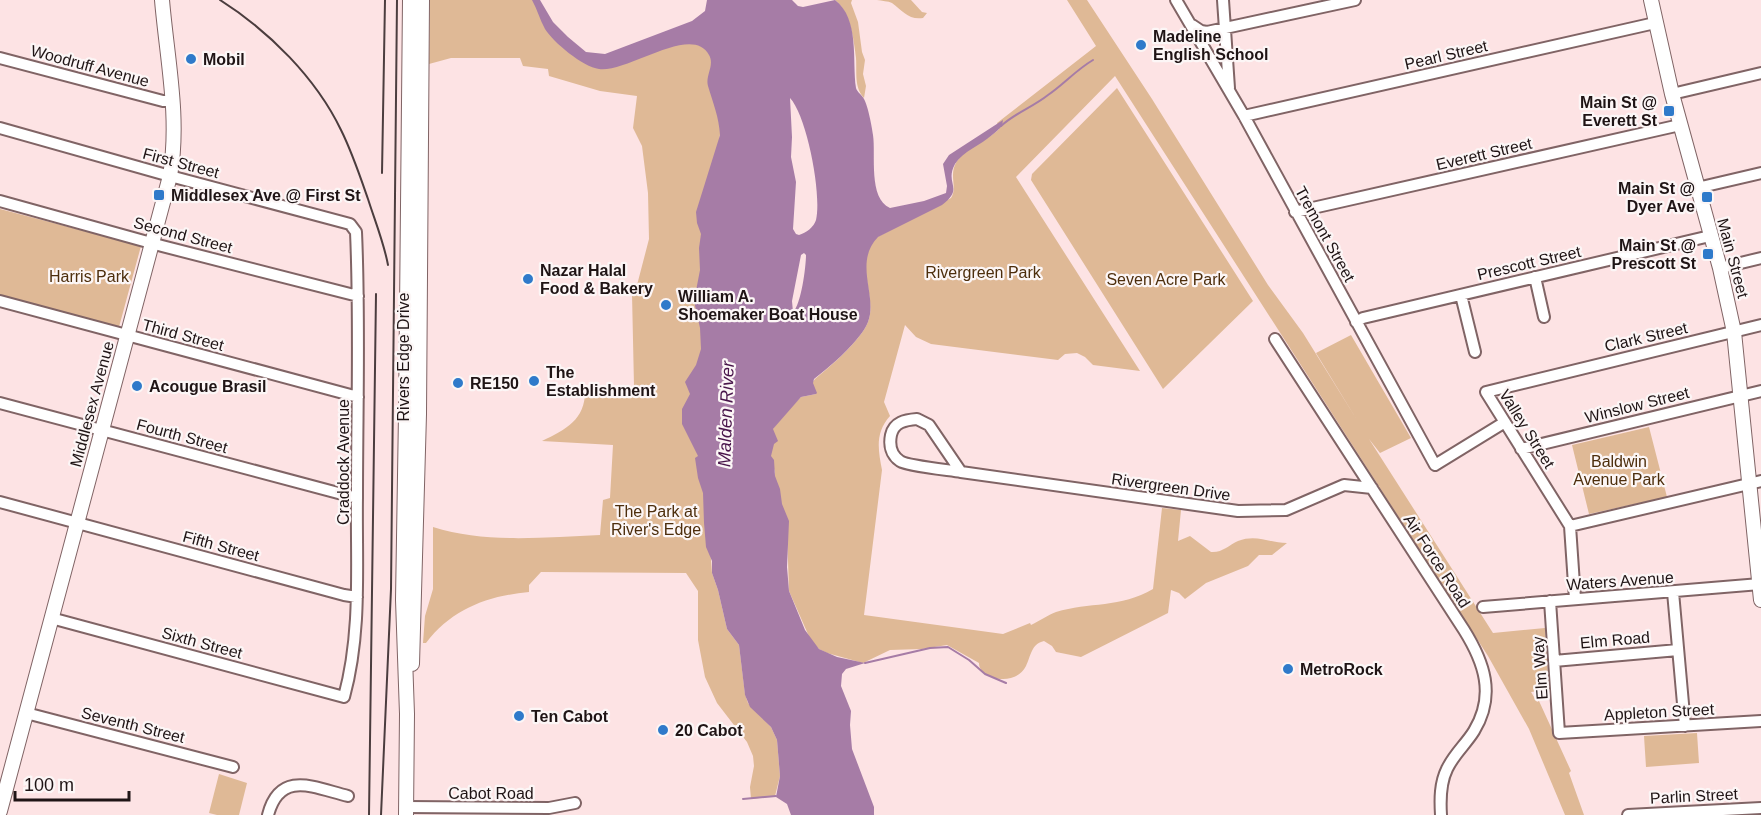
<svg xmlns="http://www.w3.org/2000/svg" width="1761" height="815" viewBox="0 0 1761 815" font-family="Helvetica,sans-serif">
<rect width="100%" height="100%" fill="#fde3e4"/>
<path fill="#dfb996" d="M430,0H534L580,59L687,41L704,46L711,54L722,122L704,234V350L693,395L706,492L712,573L718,590L727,629L739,645L745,694L748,703L771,727L777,740L780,776L775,796L751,799L750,787L754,766L753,756L747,742L717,703L705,677L698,640V591L686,573L541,572L529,585V592C487,596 452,609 426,643H423L425,616L433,589V527C486,544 546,537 600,535L603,500L610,498L613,445L542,441C567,429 586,419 585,389L634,386L632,294L636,289L649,239L648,193L642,146L633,128L637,96L600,91L549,76L548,69L523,66L520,58H451L429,64Z
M835,0H852L851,3L858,22L862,52L865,60L863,74L866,86L864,98C854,87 857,73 856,58C854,40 850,11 835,0Z
M877,0H911L922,12L927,13L923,18C908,20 903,11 892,3C888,1 882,1 877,0Z
M1067,0H1087L1152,99L1268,285L1303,333L1357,420L1316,353L1351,335L1411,438L1380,453L1369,439L1493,633L1545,628L1549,690L1531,692L1537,702L1539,701L1571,771L1569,773L1584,815H1565L1529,729L1488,656L1115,76L1016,177L1140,371L1093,365L1085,357L1077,353L1065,354L1058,360L931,344L916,337L905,325L884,402L890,416C875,433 878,449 882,470L864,615L1003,634L1030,623L1031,625C1039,621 1048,615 1056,612C1089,602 1121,608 1153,589L1162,508L1181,510L1178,541L1190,536L1211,552C1222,553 1229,545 1238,541C1257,534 1269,543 1287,543L1272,555H1259L1248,566L1206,583L1185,599L1179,593L1171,590L1168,613L1081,657L1056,652L1052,646L1044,641C1031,644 1031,656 1026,666C1018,682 996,682 984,673C980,669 979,666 979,663L947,645L922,649L890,650L863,663L827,653L819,649L811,641L789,591L787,530L774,483L775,472L770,456L769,434L784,414L801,397L816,394L812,383L815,379C830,367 861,340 868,322C878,296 852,263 877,237L951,198C958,187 948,175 957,161C966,148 987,141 999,129L997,123L1096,46Z
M1117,88L1253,301L1163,389L1031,180L1032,174Z
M0,209L141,246L119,327L0,295Z
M1649,427L1667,497L1589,514L1572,445Z
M1697,733L1699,763L1646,767L1644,736Z
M219,774L247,783L239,815H217L209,813Z"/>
<path fill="#a67ca6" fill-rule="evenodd" d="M532,0H540L553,22L568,37L586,52L605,54L692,21L705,11L707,0H792L798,6L803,7L835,0C860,19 852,61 856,88C857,92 862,95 864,99C868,106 872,127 873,135C876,155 868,198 890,208L924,201L946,193L947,186L943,164L949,155L1003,120L1002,126C999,129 996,132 992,135C981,145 963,151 955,164C944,184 965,188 942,205L878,237C853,263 878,296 868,322C861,340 830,367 814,379L813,383L817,393L816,394L801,397L773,429L778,441L774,444L771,456L774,460L775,476L780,489L782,504L789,521L787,567L789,591L805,630L819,649L837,657L865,663L846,669L842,674L841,686L851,711L850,725L852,749L874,807V815H791L787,804L776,797L780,776L777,740L771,727L750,707L745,695L739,645L727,629L718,590L712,573V561L706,547L704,523L703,493L698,478L695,458L698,456L682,424V409L690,394L685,382L696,365L701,349L700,328L694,301L700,270L699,248L701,234L697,223L696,212L720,135C719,117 713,103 708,86C705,76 715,65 709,55C692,23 628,73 599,69C583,67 553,42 545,29C540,20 537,9 532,0ZM790,98C807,116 822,195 816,220C814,227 806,233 799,235L796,234L793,229L796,182L791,157L792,137ZM804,253L806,255C806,267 801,305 793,312L792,301L801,255Z"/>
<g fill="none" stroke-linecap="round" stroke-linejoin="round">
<path stroke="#a67ca6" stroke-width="2" d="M1001,126C1015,113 1033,107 1048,95C1064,84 1076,70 1093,60
M865,663L930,648L948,647L969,660L985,674L1006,683
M743,799L776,796"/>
<defs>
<path id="minor" d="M1176,0L1244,116L1435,465L1505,422
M1223,0L1229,88
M1192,25L1201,31L1207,32L1355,0
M0,58L163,101H173
M1672,94L1761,73
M1244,116L1655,23
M0,128L170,176L350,224L356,232C360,321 357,409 357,497C356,564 362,631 344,697L51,618
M1697,188L1761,173
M0,201L162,246L358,296
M1295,212L1680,125
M1720,268L1761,258
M1535,277L1544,317
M1461,295L1475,352
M0,301L358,397
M1356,322L1363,318L1710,236
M1275,339L1464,630C1484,662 1496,695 1474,731C1466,744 1454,754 1447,769C1440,783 1440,799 1441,815
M0,403L357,498
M917,419L929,425L961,472C949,470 907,466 900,461C891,455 889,445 891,435C894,422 905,420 917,419Z
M1521,449L1761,391
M961,472L1238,511L1286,510L1344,485L1372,488
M0,502L344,595L357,597
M1570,526L1761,481
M1673,592L1685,726
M1575,599L1570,526L1486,392L1761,325
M1550,601L1559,733L1761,721
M1483,607L1760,584
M1554,661L1678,650
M26,713L233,767
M406,807L549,808L575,803
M268,815C280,769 315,788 348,796
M1628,815L1761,808"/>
<path id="major" d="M1651,0L1672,94L1720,268L1734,332L1761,600
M412,664L419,414L422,0
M0,811L170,176C180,118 167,59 162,0
M406,815L407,714L403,600L406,414L410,0"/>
</defs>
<use href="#minor" stroke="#806465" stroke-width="14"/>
<use href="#major" stroke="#806465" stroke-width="16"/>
<use href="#minor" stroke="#fff" stroke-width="10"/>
<use href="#major" stroke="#fff" stroke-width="14"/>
<path stroke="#4b3d3e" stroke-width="2" d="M220,0C269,31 316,78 341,130C352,152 360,176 368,199C375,221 384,243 388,265
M382,173L385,0
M369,815L376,294
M381,815L391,589L397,0"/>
</g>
<g fill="#2f7aca" stroke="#fcf6f6" stroke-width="2">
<circle cx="1141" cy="45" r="6"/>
<circle cx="191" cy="59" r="6"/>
<rect x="1663" y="105" width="12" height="12" rx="3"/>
<rect x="153" y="189" width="12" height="12" rx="3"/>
<rect x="1701" y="191" width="12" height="12" rx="3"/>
<rect x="1702" y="248" width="12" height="12" rx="3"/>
<circle cx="528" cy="279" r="6"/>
<circle cx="666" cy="305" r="6"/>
<circle cx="534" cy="381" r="6"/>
<circle cx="458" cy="383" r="6"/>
<circle cx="137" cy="386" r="6"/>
<circle cx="1288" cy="669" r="6"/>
<circle cx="519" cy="716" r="6"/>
<circle cx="663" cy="730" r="6"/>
</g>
<g text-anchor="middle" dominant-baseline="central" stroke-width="4.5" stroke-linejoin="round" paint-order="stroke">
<g font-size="16" font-weight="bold" fill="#1f1415" stroke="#fcf6f6" text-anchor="start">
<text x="1153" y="36">Madeline<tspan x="1153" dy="18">English School</tspan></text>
<text x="203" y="59">Mobil</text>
<text x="1657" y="102" text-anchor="end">Main St @<tspan x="1657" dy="18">Everett St</tspan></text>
<text x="1695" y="188" text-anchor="end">Main St @<tspan x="1695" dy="18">Dyer Ave</tspan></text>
<text x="171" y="195">Middlesex Ave @ First St</text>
<text x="1696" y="245" text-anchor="end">Main St @<tspan x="1696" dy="18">Prescott St</tspan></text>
<text x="540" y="270">Nazar Halal<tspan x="540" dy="18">Food &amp; Bakery</tspan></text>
<text x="678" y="296">William A.<tspan x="678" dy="18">Shoemaker Boat House</tspan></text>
<text x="546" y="372">The<tspan x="546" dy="18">Establishment</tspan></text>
<text x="470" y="383">RE150</text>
<text x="149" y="386">Acougue Brasil</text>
<text x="1300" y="669">MetroRock</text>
<text x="531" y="716">Ten Cabot</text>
<text x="675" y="730">20 Cabot</text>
</g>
<g font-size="16" fill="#1f1415" stroke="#fcf6f6">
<text transform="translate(1446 55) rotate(-13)">Pearl Street</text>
<text transform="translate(90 66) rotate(15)">Woodruff Avenue</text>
<text transform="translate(1484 154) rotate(-13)">Everett Street</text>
<text transform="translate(181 163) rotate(15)">First Street</text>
<text transform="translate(1325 234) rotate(61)">Tremont Street</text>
<text transform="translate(183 235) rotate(15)">Second Street</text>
<text transform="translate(1733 258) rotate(75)">Main Street</text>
<text transform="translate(1529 263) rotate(-13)">Prescott Street</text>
<text transform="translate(183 335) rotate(15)">Third Street</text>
<text transform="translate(1646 337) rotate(-13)">Clark Street</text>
<text transform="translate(403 357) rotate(-90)">Rivers Edge Drive</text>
<text transform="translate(92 404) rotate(-75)">Middlesex Avenue</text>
<text transform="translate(1637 405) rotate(-14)">Winslow Street</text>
<text transform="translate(1527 429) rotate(58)">Valley Street</text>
<text transform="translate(182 436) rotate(15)">Fourth Street</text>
<text transform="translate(343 462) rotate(-90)">Craddock Avenue</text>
<text transform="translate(1171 487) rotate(8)">Rivergreen Drive</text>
<text transform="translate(221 546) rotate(15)">Fifth Street</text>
<text transform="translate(1437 561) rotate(57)">Air Force Road</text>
<text transform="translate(1620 581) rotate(-4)">Waters Avenue</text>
<text transform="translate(1615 640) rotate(-5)">Elm Road</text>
<text transform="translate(202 643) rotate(15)">Sixth Street</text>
<text transform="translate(1540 668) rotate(-94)">Elm Way</text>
<text transform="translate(1659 712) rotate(-3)">Appleton Street</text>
<text transform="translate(133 725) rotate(14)">Seventh Street</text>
<text x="491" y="793">Cabot Road</text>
<text transform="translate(1694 796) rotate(-3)">Parlin Street</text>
</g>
<g font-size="16" fill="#4d2e0c" stroke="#fcf6f6">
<text x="983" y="272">Rivergreen Park</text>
<text x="89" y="276">Harris Park</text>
<text x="1166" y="279">Seven Acre Park</text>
<text x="1619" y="461">Baldwin<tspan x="1619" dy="18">Avenue Park</tspan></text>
<text x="656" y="511">The Park at<tspan x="656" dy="18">River's Edge</tspan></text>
</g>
<g font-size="18" font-style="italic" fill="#48144a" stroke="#fcf6f6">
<text transform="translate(726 414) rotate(-88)">Malden River</text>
</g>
</g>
<path d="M15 791v9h114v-9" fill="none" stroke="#1f1415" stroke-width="3"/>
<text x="24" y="791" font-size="18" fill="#1f1415" stroke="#fcf6f6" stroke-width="4.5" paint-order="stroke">100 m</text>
</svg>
